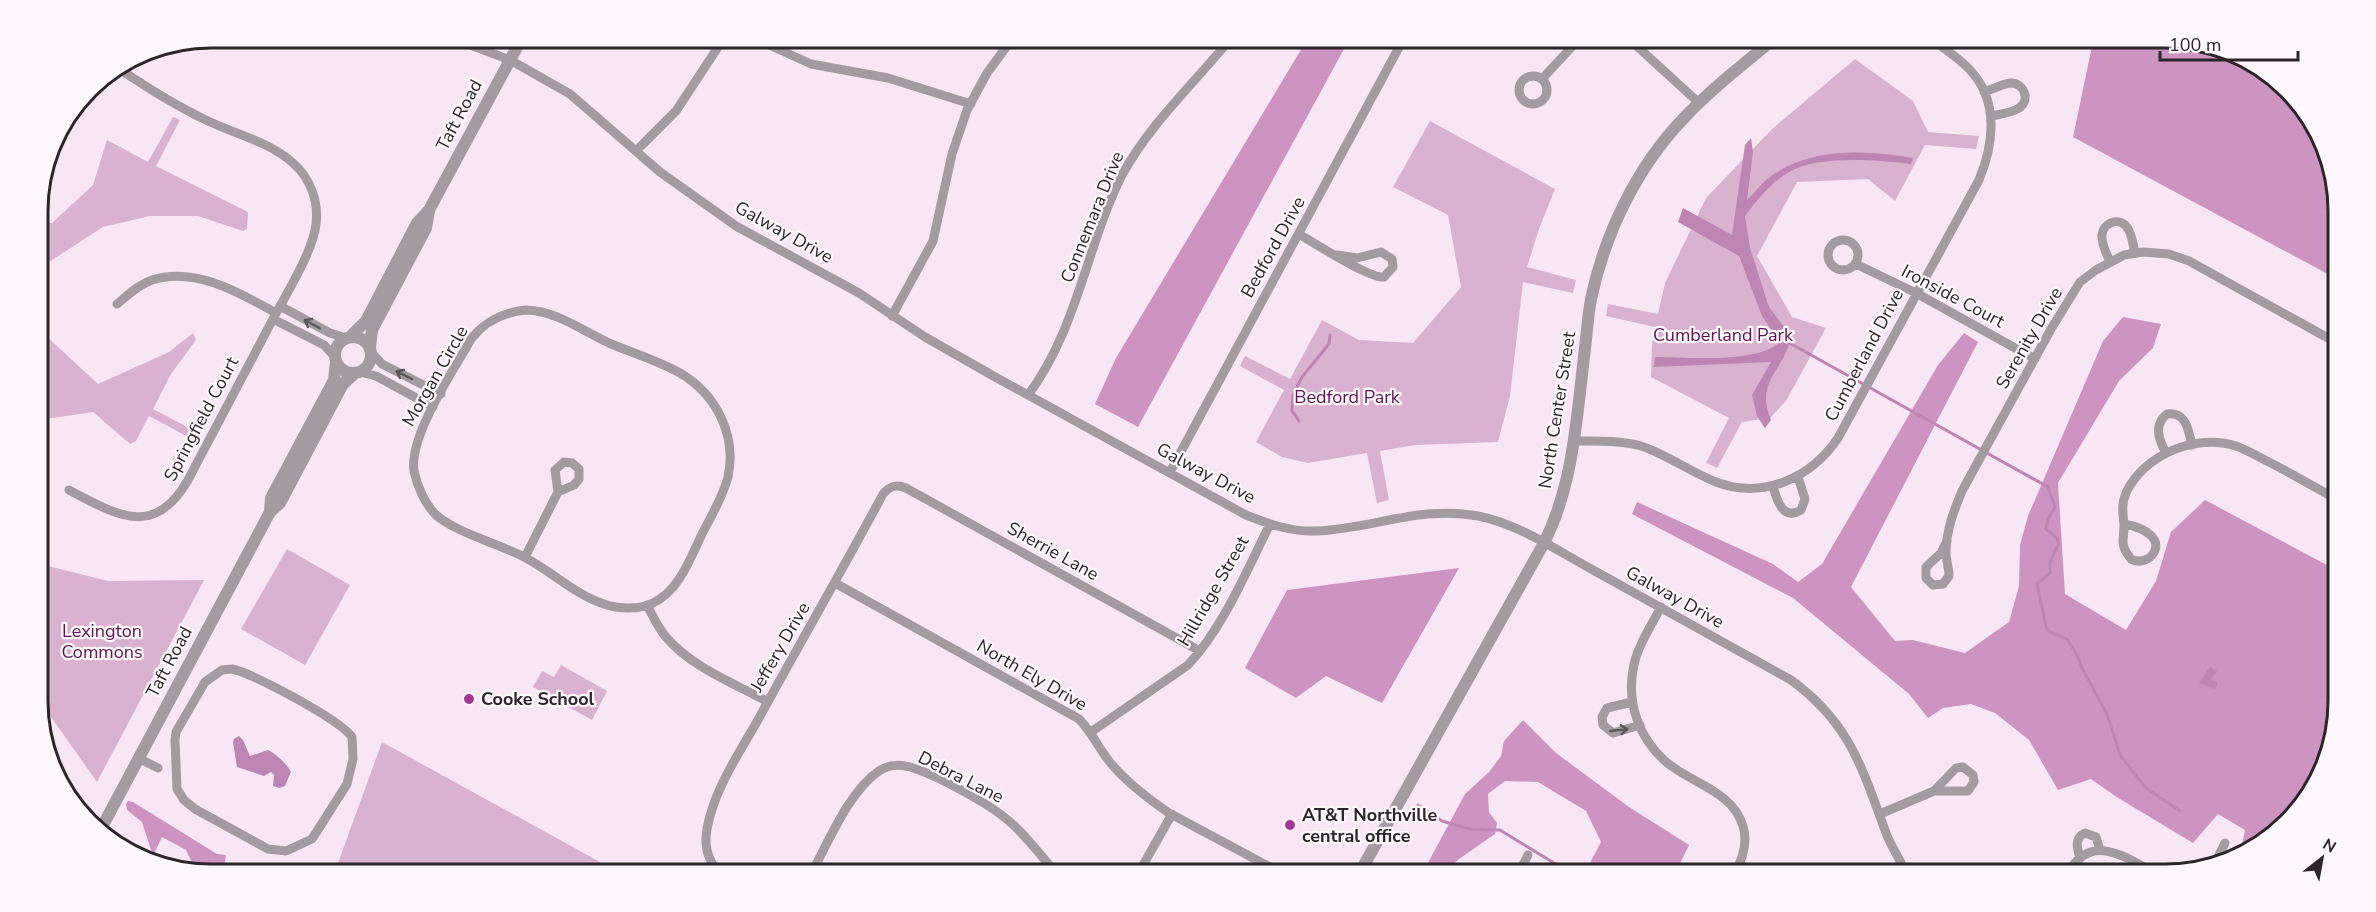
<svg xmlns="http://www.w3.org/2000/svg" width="2376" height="912" viewBox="0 0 2376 912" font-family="'Nunito Sans',sans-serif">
<rect width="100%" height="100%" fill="#f7e6f3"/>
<path fill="#d9b2d0" d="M1855,59L1913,101L1928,132L1979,136L1976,149L1925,145L1895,201L1868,179L1797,182L1757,256L1792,317L1826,328L1786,401L1770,418L1742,422L1717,468L1706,463L1729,418L1651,377L1652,344L1655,327L1606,316L1608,304L1658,314L1665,283L1706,198L1771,130Z
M173,117L180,120L156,166L248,212L247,229L243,231L198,216H150L103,227L49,262L44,334L98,384L169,352L193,333L196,340L171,374L153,409L197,432L194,440L149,416L136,441L130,444L93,412L39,420L38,222L52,223L93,185L107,140L148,162Z
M1430,121L1555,189L1539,229L1527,267L1576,280L1573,293L1523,282L1510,396L1498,442L1415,445L1380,451L1389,500L1377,503L1367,453L1308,463L1282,457L1256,442L1284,390L1240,366L1245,356L1290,379L1322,320L1359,340L1413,343L1461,287L1448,215L1393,187Z
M287,549L350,585L305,665L241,629Z
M40,564L108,581L204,580L97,782L41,703Z
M561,665L607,691L592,720L533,687L542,671L554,677Z
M382,742L600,862L592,874H334Z"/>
<path fill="#cd94c1" d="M1308,38H1350L1138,427L1095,404L1116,358Z
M2077,38H2165L2221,47L2296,97L2337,188V279L2073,137L2092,46Z
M2123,317L2161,324L2153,348L2119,381L2058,483L2065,594L2126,630L2156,581L2171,532L2205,500L2338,571V701L2329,757L2270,839L2241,850L2245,830L2218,814L2193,843L2115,796L2091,779L2058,790L2029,740L1995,713L1971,704L1943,708L1928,718L1909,694L1793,598L1632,514L1637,502L1773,564L1798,582L1822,564L1938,365L1964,333L1978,342L1851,587L1895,641L1913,640L1965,653L2009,622L2019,586L2020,545L2028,516L2103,341Z
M1459,568L1382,703L1326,676L1296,698L1245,668L1287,590Z
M1523,720L1556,753L1629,807L1689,845L1675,874H1584L1601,842L1586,811L1538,782L1505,781L1488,794L1489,812L1497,823L1495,834L1459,859L1443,874H1422L1465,794L1489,772L1501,756L1504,741Z
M128,801L133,802L217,854L226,855L223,874L191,871L193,865L186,850L162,837L153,856L142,822L127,810L126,804Z"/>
<path fill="#bd85b1" d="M1751,138L1753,152L1747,200C1755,193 1761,183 1770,177C1810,147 1865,150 1913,158L1911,164C1879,160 1820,155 1791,171C1772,181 1758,199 1745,216L1750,248L1769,307L1791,336C1785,371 1754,381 1771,420L1765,428L1757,416L1752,395L1771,362L1654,367L1655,357C1688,357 1757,364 1780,342L1762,316L1739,256L1678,222L1683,208L1732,235L1745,145Z
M2210,667L2217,671L2211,679L2218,683L2215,689L2199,683Z
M239,736L243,740L250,756L268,750C275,753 288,765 291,772L285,786L279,788L273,786L274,775L271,772L264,776L237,767L233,742L234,739Z"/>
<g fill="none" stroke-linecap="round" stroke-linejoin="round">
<path stroke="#bd85b1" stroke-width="3" d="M1786,341L2048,487L2055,507L2048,519L2046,529L2057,538L2059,543L2050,562V573L2037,584L2046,627L2048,631L2067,639L2078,657L2082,668L2107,714L2120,755L2146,788L2180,811
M1299,421L1292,411L1293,395L1302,377L1329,344L1330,335
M1418,805L1442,821L1470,829L1500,830L1572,874"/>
<path stroke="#a39ba1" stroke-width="9" d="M452,38L510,60L570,94L660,172L736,226L859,293L925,337L997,378L1246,515C1269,524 1291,532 1316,531C1371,529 1422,505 1478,516C1519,524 1556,550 1593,570C1659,606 1725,643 1791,680C1850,723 1862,768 1886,833C1891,847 1901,860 1906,874
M754,38L811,64L888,78L971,104
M1628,38L1699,103
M1519 90a14 14 0 1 1 28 0a14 14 0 1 1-28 0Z
M1542,79L1580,38
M1984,92C1993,89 2004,83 2012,83C2025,84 2030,101 2019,108C2011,113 2000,114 1991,116
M636,151L676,111L724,38
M1299,234C1314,243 1370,279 1384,277L1393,267L1392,259L1381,252L1357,258L1337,255
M1828 255a15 15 0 1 1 30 0a15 15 0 1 1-30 0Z
M2110,262C2107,254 2101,244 2102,235C2103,223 2118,217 2126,226C2132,232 2133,245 2135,253
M1856,264L1916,293L2035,359
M117,304C128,295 138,285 152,280C195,266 240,293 276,313
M280,306L330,333L346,338
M526,310C557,311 581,330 609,343C632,353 657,360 680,373C716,394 737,435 728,477C723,497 711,516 702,534C690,559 679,591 653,603C639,610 618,609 604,604C576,595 552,572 526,558C500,544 457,533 436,515C425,504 417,486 414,471C409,435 453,372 471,339C484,322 504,312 526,310Z
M892,316L933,241L952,154L967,110L987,73L1013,38
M273,319L324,345L335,357
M371,352L382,364L441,394
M360,372L376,376L433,407
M1028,395C1077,330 1086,248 1121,177C1149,124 1194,84 1231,38
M1573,441C1596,441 1619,440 1641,446C1668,455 1690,472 1716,482C1763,500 1811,478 1838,438L1979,180C1994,144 1999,101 1970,70C1959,58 1943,48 1930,38
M2166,453C2159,440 2153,425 2167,414C2187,412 2188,430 2192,445
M1170,472L1404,38
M1773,486C1777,501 1783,521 1801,510L1805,499L1798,477
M69,490C117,515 154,539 188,480C216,427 244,373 273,319C286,294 313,252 316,224C319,201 310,178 293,163C270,142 235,134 208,121C176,106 146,87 118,68
M2124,524C2178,534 2151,570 2131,559C2119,544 2124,541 2124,525C2123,513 2121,505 2126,493C2143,455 2196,433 2236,446C2247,450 2259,457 2269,462C2292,474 2315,487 2338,500
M1947,541L1941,553L1926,567V578L1933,585L1943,584L1949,576C1949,568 1946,560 1946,552C1946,531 1954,510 1962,491L2051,329L2080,282L2096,270L2124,255L2143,252L2169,254L2189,261L2337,343
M525,557L558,492L574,485L579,479V469L572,463L564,462L555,470L558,492
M835,583L1079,719C1091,731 1098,747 1109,761C1125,781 1147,798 1169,813L1283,874
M647,605C653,616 658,628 666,637C691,667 734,683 768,702
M1661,607C1651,626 1636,648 1633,670C1627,703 1639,738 1665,761C1691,784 1732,790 1743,826C1748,843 1743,859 1734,874
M232,669C254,674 339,719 352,737L353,759L347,784L312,839L286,851L268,849L195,809L184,800L177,789L175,740L176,732L205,682L222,670Z
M1632,702L1607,708L1602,717L1603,725L1613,733L1640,725
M1091,732L1188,665C1223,628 1247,570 1270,524
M138,758L158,768
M1880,814L1934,791H1968L1974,782L1973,775L1963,767L1956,768L1934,791
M2080,858C2077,848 2074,838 2085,833L2096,837L2100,850
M2217,859L2225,843
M721,874C708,862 704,846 707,829C714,789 740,752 759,718C800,643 843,569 883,494C890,486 896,484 906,488L1200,651
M811,874C828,843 849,791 879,771C888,765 899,764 910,767C934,774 984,801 1004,817C1024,832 1040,855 1057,874
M1138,874L1172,814
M1518,874L1528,855
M2067,874C2092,831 2124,857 2157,874"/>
<path stroke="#a39ba1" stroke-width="12" d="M351,336L366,321L417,223L429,210L522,38
M335 355a18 18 0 1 1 36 0a18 18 0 1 1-36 0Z
M370,347L372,330L426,228L429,211
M270,512L280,503L343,384L355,373
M101,829L270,512L271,498L334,380L336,362
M1359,874L1544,543C1574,484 1577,413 1585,348C1587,332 1588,315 1591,299C1605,233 1637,167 1683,119C1711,89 1744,64 1775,38"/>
</g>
<defs><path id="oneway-shaft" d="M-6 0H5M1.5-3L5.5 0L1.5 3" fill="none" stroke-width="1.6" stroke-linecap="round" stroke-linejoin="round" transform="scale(1.5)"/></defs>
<g stroke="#5c555a">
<use href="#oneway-shaft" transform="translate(312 324) rotate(-152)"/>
<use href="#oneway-shaft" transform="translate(404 375) rotate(-153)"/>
<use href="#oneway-shaft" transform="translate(1619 730) rotate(-6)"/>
</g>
<g fill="#a33492" stroke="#fef7fc" stroke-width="2">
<circle cx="469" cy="699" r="6"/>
<circle cx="1290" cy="825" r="6"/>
</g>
<g text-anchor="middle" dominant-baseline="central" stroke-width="4.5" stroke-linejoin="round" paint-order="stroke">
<g font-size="18" fill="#2c262b" stroke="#fef7fc">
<text transform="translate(459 115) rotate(-62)">Taft Road</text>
<text transform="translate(1092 217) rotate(-68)">Connemara Drive</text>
<text transform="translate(784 232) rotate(29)">Galway Drive</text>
<text transform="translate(1273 247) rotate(-61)">Bedford Drive</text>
<text transform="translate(1953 296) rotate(28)">Ironside Court</text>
<text transform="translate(2029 338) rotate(-60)">Serenity Drive</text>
<text transform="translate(1864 355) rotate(-62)">Cumberland Drive</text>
<text transform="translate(435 376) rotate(-60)">Morgan Circle</text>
<text transform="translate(1557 410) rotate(-81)">North Center Street</text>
<text transform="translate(201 419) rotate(-62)">Springfield Court</text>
<text transform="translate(1206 473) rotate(28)">Galway Drive</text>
<text transform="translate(1053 551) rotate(29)">Sherrie Lane</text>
<text transform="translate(1213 591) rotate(-60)">Hillridge Street</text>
<text transform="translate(1675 597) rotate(29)">Galway Drive</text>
<text transform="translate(780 647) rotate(-60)">Jeffery Drive</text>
<text transform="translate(169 662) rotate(-62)">Taft Road</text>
<text transform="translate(1032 675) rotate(30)">North Ely Drive</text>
<text transform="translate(961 777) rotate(27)">Debra Lane</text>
</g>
<g font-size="18" fill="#59164f" stroke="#fef7fc">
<text x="1723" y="335">Cumberland Park</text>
<text x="1347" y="397">Bedford Park</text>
<text x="102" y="631">Lexington<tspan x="102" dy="21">Commons</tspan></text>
</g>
<g font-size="18" font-weight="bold" fill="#2c262b" stroke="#fef7fc" text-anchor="start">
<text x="481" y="699">Cooke School</text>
<text x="1302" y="815">AT&amp;T Northville<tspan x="1302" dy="21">central office</tspan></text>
</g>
</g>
<path d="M0 0H2376V912H0ZM211 48H2165A163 163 0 0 1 2328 211V701A163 163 0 0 1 2165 864H211A163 163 0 0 1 48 701V211A163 163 0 0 1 211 48Z" fill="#fef7fc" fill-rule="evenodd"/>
<path fill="none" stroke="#2c262b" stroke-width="3" d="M211 48H2165A163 163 0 0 1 2328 211V701A163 163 0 0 1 2165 864H211A163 163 0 0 1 48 701V211A163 163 0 0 1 211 48Z"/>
<g transform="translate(2322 858) rotate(31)" stroke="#fef7fc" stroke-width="4.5" paint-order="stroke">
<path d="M0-4.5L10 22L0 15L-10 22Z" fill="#2c262b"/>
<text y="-9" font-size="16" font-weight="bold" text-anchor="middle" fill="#2c262b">N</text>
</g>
<path d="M2160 51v9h138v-9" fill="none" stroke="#2c262b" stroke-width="3"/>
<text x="2169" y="51" font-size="18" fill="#2c262b" stroke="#fef7fc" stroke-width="4.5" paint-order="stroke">100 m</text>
</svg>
